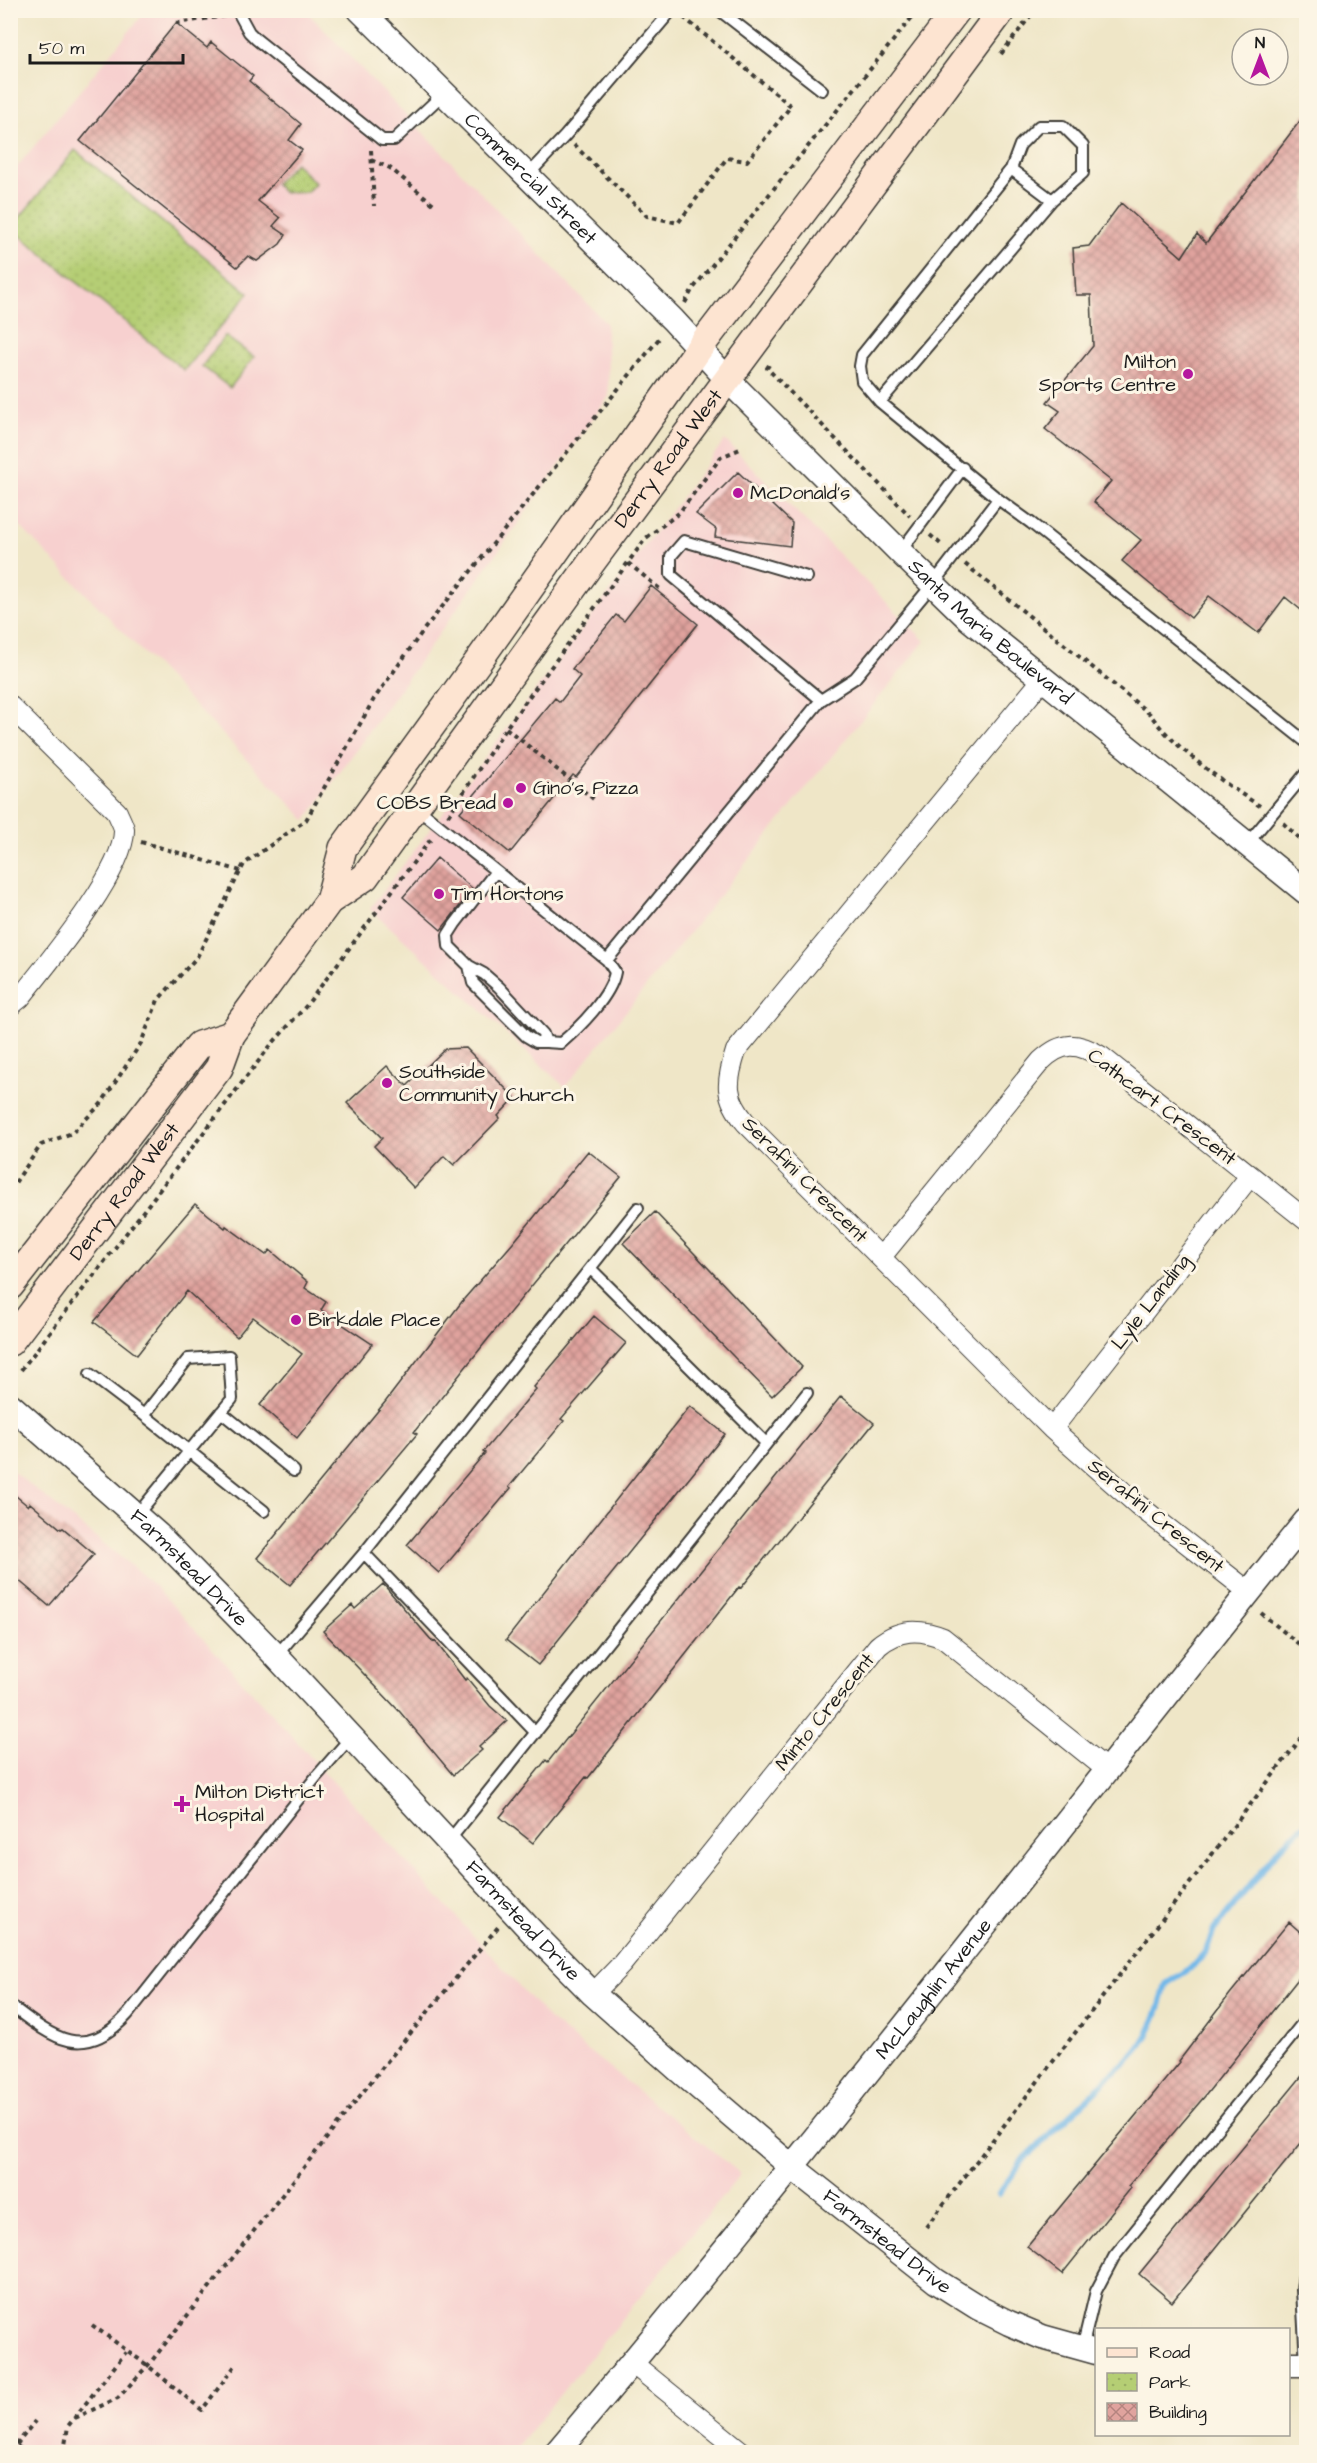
<svg xmlns="http://www.w3.org/2000/svg" width="1317" height="2463" viewBox="0 0 1317 2463" font-family="'Architects Daughter',sans-serif">
<defs>
<pattern id="park-dots" width="8" height="8" patternUnits="userSpaceOnUse" patternTransform="scale(1.5)"><rect width="8" height="8" fill="#b5ce74"/><path d="M2 2h.1M6 6h.1" fill="none" stroke="#9bb064" stroke-width="1.8" stroke-linecap="round"/></pattern>
<pattern id="building-cross-hatch" width="8" height="8" patternUnits="userSpaceOnUse" patternTransform="scale(1.5)"><rect width="8" height="8" fill="#e0a39e"/><path d="M0 0l8 8M0 8l8-8" fill="none" stroke="#b58480"/></pattern>
</defs>
<rect width="100%" height="100%" fill="#fcf5e5"/>
<filter id="ink" filterUnits="userSpaceOnUse"><feTurbulence type="fractalNoise" baseFrequency=".0167" numOctaves="2"/><feDisplacementMap in="SourceGraphic" scale="12" xChannelSelector="R" yChannelSelector="G"/><feConvolveMatrix kernelMatrix="1 2 1 2 8 2 1 2 1" color-interpolation-filters="sRGB"/></filter>
<filter id="wash" filterUnits="userSpaceOnUse"><feTurbulence type="fractalNoise" baseFrequency=".008" numOctaves="4" result="noise"/><feDisplacementMap in="SourceGraphic" scale="24" xChannelSelector="R" yChannelSelector="G"/><feGaussianBlur stdDeviation="1.35" result="paint"/><feColorMatrix in="noise" values="0 0 0 0 0 0 0 0 0 0 0 0 0 0 0 0 0 1.4 0 .05"/><feComposite in="paint" operator="in"/></filter>
<g filter="url(#wash)">
<rect width="100%" height="100%" fill="#efe6c7"/>
<path fill="#f7d0cf" d="M146,11H306L606,323L609,396L306,820L11,517V174Z
M725,440L925,641L565,1087L370,909Z
M10,1469L138,1571L156,1587L550,2020L741,2174L513,2452H11Z"/>
<path fill="url(#park-dots)" stroke="#687548" stroke-width="1.5" d="M75,150L249,293L184,370L11,228Z
M295,163L315,183L307,192H283L275,184Z
M225,336L254,357L230,388L202,366Z"/>
<g fill="none" stroke-linecap="round" stroke-linejoin="round">
<path stroke="#72b8e9" stroke-width="6" d="M999,2194L1022,2161L1095,2092C1104,2078 1118,2071 1129,2059C1150,2038 1159,2013 1166,1984L1191,1968L1206,1951L1214,1930L1283,1844L1306,1824"/>
</g>
<g id="blocks">
<path fill="url(#building-cross-hatch)" d="M176,23L207,48L211,42L253,76L249,81L301,124L289,140L302,150L258,201L280,218L273,226L286,235L280,244L257,261L248,256L237,267L80,141Z
M1306,113V614L1285,597L1258,633L1209,596L1191,618L1122,561L1141,540L1094,502L1111,481L1045,429L1060,411L1047,402L1093,346L1091,295H1076L1073,248L1089,246L1121,203L1182,257L1197,234L1206,243Z
M738,472L792,523L790,546L715,537L716,529L696,514Z
M651,586L698,624L576,777L573,775L510,853L460,812L555,698L560,702L580,676L572,669L616,615L624,621Z
M437,858L473,889L441,930L403,897Z
M466,1048L515,1098L498,1116L500,1118L454,1165L444,1156L414,1188L374,1146L382,1138L347,1103L387,1066L407,1086L445,1049Z
M588,1151L621,1177L488,1339L414,1432L417,1434L290,1585L257,1558L386,1401L464,1299L513,1243Z
M195,1204L225,1228L226,1226L266,1255L270,1250L308,1282L305,1288L326,1302L321,1310L372,1344L297,1438L260,1405L302,1354L253,1317L237,1337L187,1291L137,1355L94,1322Z
M655,1212L802,1367L772,1396L623,1243Z
M594,1316L626,1343L561,1419L564,1421L509,1487L511,1488L439,1573L407,1545L485,1453L483,1452L536,1389L534,1387Z
M841,1396L874,1423L741,1588L739,1587L588,1778L586,1777L533,1843L500,1817L546,1760L548,1762Z
M690,1406L725,1434L538,1665L506,1640Z
M10,1491L28,1506L30,1503L61,1529L63,1528L94,1554L49,1606L10,1573Z
M383,1584L433,1642L435,1641L465,1680L467,1678L490,1706L507,1721L479,1747L482,1750L453,1775L400,1712L323,1631L352,1605L355,1609Z
M1289,1922L1306,1937V1969L1205,2096L1128,2186L1131,2188L1062,2274L1027,2247L1180,2062L1179,2061L1230,1994Z
M1306,2071V2137L1172,2302L1139,2274Z"/>
</g>
</g>
<g filter="url(#ink)">
<use href="#blocks" fill-opacity="0" stroke="#3c3a36" stroke-width="1.5"/>
<g fill="none" stroke-linecap="round" stroke-linejoin="round">
<defs>
<path id="service" d="M237,10L249,32L256,39L382,140H394L443,94
M719,10L822,90
M1011,169L1052,200
M527,176L565,136L672,10
M880,402L1052,200L1083,173V146L1063,126H1039L1020,145L1011,169L862,355L860,366L862,381L880,402L998,499L1031,523L1306,742
M900,552L963,468
M807,577L684,541L671,556V575L821,700
M416,807L607,960L821,700L855,678L932,585L998,499
M1247,844L1306,773
M496,871L455,924L448,935L449,946L469,966L484,974L499,987L543,1034L546,1042L561,1043C579,1028 611,996 615,972L607,960
M469,966L473,983L526,1036L536,1042H546
M591,1269L766,1443
M90,1374L144,1415L188,1359L229,1356L232,1399L136,1516
M221,1412L294,1471
M144,1415L264,1511
M364,1553L536,1733
M276,1656L364,1553L638,1208
M448,1842L807,1393
M10,2005C53,2038 84,2063 128,2014L316,1777L351,1737
M1082,2349L1096,2291L1114,2257L1306,2019
M1306,2364L1302,2289L1306,2261"/>
<path id="minor" d="M1043,679L736,1051C726,1082 724,1097 746,1123L1052,1429L1138,1505L1249,1592
M10,706L117,812C119,817 123,824 124,829C126,870 46,965 20,998L10,1006
M881,1257L1041,1061C1062,1041 1077,1042 1102,1057L1306,1220
M1052,1429L1250,1176
M593,1994L622,1964L878,1646C898,1629 919,1628 943,1638L1106,1769
M632,2363L742,2452"/>
<g id="tertiary">
<path id="s1" d="M360,10L673,320L727,379L900,552L968,618L1306,892"/>
<path id="s2" d="M10,1405L158,1535L276,1656L536,1936L593,1994L681,2072L792,2167L936,2281L979,2308L1009,2323L1042,2337L1096,2352"/>
<path d="M1288,2364H1306"/>
<path id="s3" d="M557,2452C814,2148 1056,1831 1306,1521"/>
</g>
<g id="secondary">
<path d="M329,901L343,848L477,663L700,347L957,10"/>
<path d="M10,1286L199,1045L231,1035"/>
<path id="s4" d="M10,1342L219,1068L231,1035L329,901L365,877L591,563L1002,10"/>
</g>
</defs>
<use href="#service" stroke="#3c3a36" stroke-width="14"/>
<use href="#minor" stroke="#3c3a36" stroke-width="22"/>
<use href="#tertiary" stroke="#3c3a36" stroke-width="27"/>
<use href="#secondary" stroke="#3c3a36" stroke-width="30"/>
<path stroke="#3c3a36" stroke-width="4" stroke-dasharray="4.5 4.5" stroke-linecap="butt" d="M176,23L226,16
M1001,54L1035,10
M574,145L647,216L678,223L727,158L747,161L791,106L682,16
M371,150L374,206
M371,160L390,168L436,206
M685,303L692,290L918,10
M769,365L767,368L910,516
M930,535L943,546
M628,563L660,589
M965,564L1150,714C1172,746 1226,785 1260,806
M506,728L596,801
M448,816L506,728L646,538L679,513L721,457L740,449
M1283,823L1306,845
M141,842L241,871
M10,1190L41,1145L72,1133L101,1104L141,1043L158,1000L197,957L244,864L306,820L374,699L425,628L661,336
M21,1370L271,1045L306,1006L431,839
M1261,1613L1306,1650
M926,2227L1306,1732
M92,2325L147,2365L202,2410L237,2363
M75,2418L118,2398L150,2363L385,2064L498,1927
M10,2441L25,2452
M11,2452L35,2421
M64,2452L68,2426L126,2352"/>
<use href="#service" stroke="#fff" stroke-width="10"/>
<use href="#minor" stroke="#fff" stroke-width="20"/>
<use href="#tertiary" stroke="#fff" stroke-width="24"/>
<use href="#secondary" stroke="#fde4d1" stroke-width="27"/>
</g>
</g>
<g fill="#b5179e" stroke="#fcf5e5" stroke-width="2">
<circle cx="1188" cy="374" r="6"/>
<circle cx="738" cy="493" r="6"/>
<circle cx="521" cy="788" r="6"/>
<circle cx="508" cy="803" r="6"/>
<circle cx="439" cy="894" r="6"/>
<circle cx="387" cy="1083" r="6"/>
<circle cx="296" cy="1320" r="6"/>
<path d="M179 1795h6v6h6v6h-6v6h-6v-6h-6v-6h6z"/>
</g>
<g text-anchor="middle" dominant-baseline="central" stroke-width="6" stroke-linejoin="round" paint-order="stroke">
<g font-size="20" fill="#1c1c1c" stroke="#fcf5e5">
<text stroke="none"><textPath href="#s1" startOffset="240">Commercial Street</textPath></text>
<text stroke="none"><textPath href="#s4" startOffset="1106">Derry Road West</textPath></text>
<text stroke="none"><textPath href="#s1" startOffset="886">Santa Maria Boulevard</textPath></text>
<text transform="translate(1162 1107) rotate(37)">Cathcart Crescent</text>
<text transform="translate(805 1180) rotate(45)">Serafini Crescent</text>
<text stroke="none"><textPath href="#s4" startOffset="189">Derry Road West</textPath></text>
<text transform="translate(1151 1302) rotate(-52)">Lyle Landing</text>
<text transform="translate(1156 1516) rotate(39)">Serafini Crescent</text>
<text stroke="none"><textPath href="#s2" startOffset="242">Farmstead Drive</textPath></text>
<text transform="translate(825 1712) rotate(-51)">Minto Crescent</text>
<text stroke="none"><textPath href="#s2" startOffset="728">Farmstead Drive</textPath></text>
<text stroke="none"><textPath href="#s3" startOffset="597">McLaughlin Avenue</textPath></text>
<text stroke="none"><textPath href="#s2" startOffset="1214">Farmstead Drive</textPath></text>
</g>
<g font-size="20" fill="#1c1c1c" stroke="#fcf5e5" text-anchor="start">
<text x="1176" y="362" text-anchor="end">Milton<tspan x="1176" dy="23">Sports Centre</tspan></text>
<text x="750" y="493">McDonald's</text>
<text x="533" y="788">Gino's Pizza</text>
<text x="496" y="803" text-anchor="end">COBS Bread</text>
<text x="451" y="894">Tim Hortons</text>
<text x="399" y="1072">Southside<tspan x="399" dy="23">Community Church</tspan></text>
<text x="308" y="1320">Birkdale Place</text>
<text x="195" y="1792">Milton District<tspan x="195" dy="23">Hospital</tspan></text>
</g>
</g>
<rect width="1317" height="2463" fill="none" stroke="#fcf5e5" stroke-width="36"/>
<rect x="1095" y="2328" width="195" height="108" fill="#fcf5e5" stroke="#a29e95" stroke-width="1.5"/>
<rect x="1107" y="2348" width="30" height="9" fill="#fde4d1" stroke="#a29e95" stroke-width="1.5"/>
<text x="1149" y="2358" font-size="18" fill="#1c1c1c">Road</text>
<rect x="1107" y="2373" width="30" height="18" fill="url(#park-dots)" stroke="#a29e95" stroke-width="1.5"/>
<text x="1149" y="2388" font-size="18" fill="#1c1c1c">Park</text>
<rect x="1107" y="2403" width="30" height="18" fill="url(#building-cross-hatch)" stroke="#a29e95" stroke-width="1.5"/>
<text x="1149" y="2418" font-size="18" fill="#1c1c1c">Building</text>
<g transform="translate(1260 57)"><circle r="28" fill="#fcf5e5" stroke="#a29e95" stroke-width="1.5"/>
<path d="M0-4.5L10 22L0 15L-10 22Z" fill="#b5179e"/>
<text y="-9" font-size="16" font-weight="bold" text-anchor="middle" fill="#1c1c1c">N</text>
</g>
<path d="M30 54v9h153v-9" fill="none" stroke="#1c1c1c" stroke-width="3"/>
<text x="39" y="54" font-size="18" fill="#1c1c1c" stroke="#fcf5e5" stroke-width="4.5" paint-order="stroke">50 m</text>
</svg>
